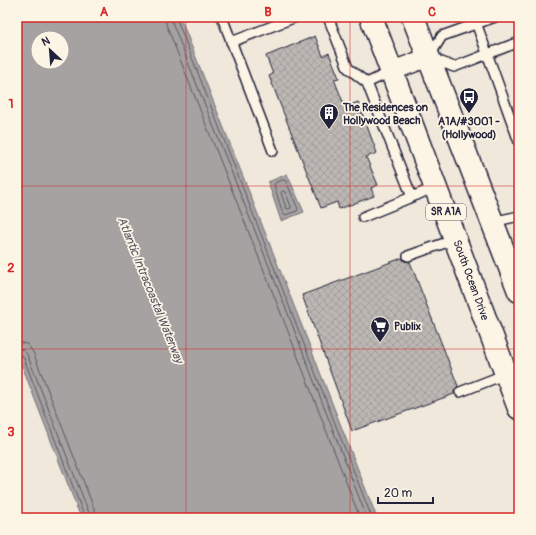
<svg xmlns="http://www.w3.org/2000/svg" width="536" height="535" viewBox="0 0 536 535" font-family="Pangolin,sans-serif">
<defs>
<pattern id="building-cross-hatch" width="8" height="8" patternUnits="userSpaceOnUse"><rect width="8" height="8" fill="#bcb7b3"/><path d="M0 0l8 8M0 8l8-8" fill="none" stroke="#a19d9b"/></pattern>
</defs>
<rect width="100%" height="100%" fill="#efe8db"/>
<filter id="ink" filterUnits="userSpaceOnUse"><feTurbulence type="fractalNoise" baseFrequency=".025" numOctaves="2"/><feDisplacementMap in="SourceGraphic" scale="8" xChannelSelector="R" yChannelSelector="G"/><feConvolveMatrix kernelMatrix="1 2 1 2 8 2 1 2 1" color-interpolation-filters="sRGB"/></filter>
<g filter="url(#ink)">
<path fill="#a6a2a2" stroke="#716f79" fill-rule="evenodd" d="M17,17H180L298,316L377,518H81L17,353ZM38,38H62V62H38Z
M287,174L304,212L281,221L268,182Z"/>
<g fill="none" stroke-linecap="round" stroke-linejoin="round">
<path stroke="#575564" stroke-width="1" d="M165,17L166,24L284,321L360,518
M171,17L172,22L290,319L367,518
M176,17L372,518
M283,180L286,181L298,209L297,211L285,215L283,214L274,185L275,183Z
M283,191L285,192L291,206V208L288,209L286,208L281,193Z
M17,342L27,344L33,352L95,511L96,518
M17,348L23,350L27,354L89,513L90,518
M17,353L20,354L23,356L85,518"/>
</g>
<path fill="url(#building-cross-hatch)" stroke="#22223b" d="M315,36L323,56L329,53L339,78L334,79L345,107L358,102L377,153L366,157L378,185L371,188L374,196L339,209L337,202L321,208L269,76L273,74L266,56Z
M402,258L404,261L410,262L458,386L454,391V394L352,431L302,295Z"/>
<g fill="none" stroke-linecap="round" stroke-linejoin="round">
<defs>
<path id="lane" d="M222,17L273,151
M328,17L348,68L367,83L412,197
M474,17L519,142
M495,17L442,36L429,57L454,67L519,42
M231,42L296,17
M367,83L392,71
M363,217L436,187
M492,222L519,216
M408,256L456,239
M460,392L506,374"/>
<path id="street" d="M392,71L429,57"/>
<path id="primary" d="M371,17L519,408
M413,17L519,291"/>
</defs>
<use href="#lane" stroke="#22223b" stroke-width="12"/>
<use href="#street" stroke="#22223b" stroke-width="21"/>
<use href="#primary" stroke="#22223b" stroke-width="25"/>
<use href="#lane" stroke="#fcf5e5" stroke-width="9"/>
<use href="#street" stroke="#fcf5e5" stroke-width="18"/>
<use href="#primary" stroke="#fcf5e5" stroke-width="22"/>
</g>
</g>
<path fill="none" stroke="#d62828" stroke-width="1" stroke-opacity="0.55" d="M186,17V518M350,17V518M17,186H519M17,349H519"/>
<defs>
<symbol id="bus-pin" viewBox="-11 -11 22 30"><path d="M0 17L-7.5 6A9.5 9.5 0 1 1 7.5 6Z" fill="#22223b" stroke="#fcf5e5"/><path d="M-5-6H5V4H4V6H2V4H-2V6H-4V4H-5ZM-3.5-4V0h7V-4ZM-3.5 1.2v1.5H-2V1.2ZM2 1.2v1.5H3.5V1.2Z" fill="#fff"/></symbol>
<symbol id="building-pin" viewBox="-11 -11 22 30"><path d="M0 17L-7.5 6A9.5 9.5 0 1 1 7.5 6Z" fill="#22223b" stroke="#fcf5e5"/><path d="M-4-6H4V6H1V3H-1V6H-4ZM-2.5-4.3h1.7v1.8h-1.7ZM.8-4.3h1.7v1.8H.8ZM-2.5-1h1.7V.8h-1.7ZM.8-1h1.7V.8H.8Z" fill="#fff"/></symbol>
<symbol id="supermarket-pin" viewBox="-11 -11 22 30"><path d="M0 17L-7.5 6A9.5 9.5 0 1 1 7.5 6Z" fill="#22223b" stroke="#fcf5e5"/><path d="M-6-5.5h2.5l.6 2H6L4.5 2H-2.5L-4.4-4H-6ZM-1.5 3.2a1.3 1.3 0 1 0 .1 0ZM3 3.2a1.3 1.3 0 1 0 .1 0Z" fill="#fff"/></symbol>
</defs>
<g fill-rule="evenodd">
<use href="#bus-pin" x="458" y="86" width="22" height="30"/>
<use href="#building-pin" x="318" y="102" width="22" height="30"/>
<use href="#supermarket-pin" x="369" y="315" width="22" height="30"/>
</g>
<g text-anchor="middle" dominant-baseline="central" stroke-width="3.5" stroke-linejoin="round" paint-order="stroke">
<rect fill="#fcf5e5" stroke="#63616e" stroke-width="1" x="426" y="204" width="40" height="16" rx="3"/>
<g font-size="10" font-weight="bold" fill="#22223b">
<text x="446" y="212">SR A1A</text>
</g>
<g font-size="11" font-weight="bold" fill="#22223b" stroke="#fcf5e5" text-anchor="start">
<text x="343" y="107">The Residences on<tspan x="343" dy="13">Hollywood Beach</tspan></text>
<text x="469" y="121" text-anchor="middle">A1A/#3001 -<tspan x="469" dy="13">(Hollywood)</tspan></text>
<text x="394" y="326">Publix</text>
</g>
<g font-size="11" fill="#22223b" stroke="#fcf5e5">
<text transform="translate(471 280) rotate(70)">South Ocean Drive</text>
</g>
<g font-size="12" font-style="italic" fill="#575564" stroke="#fcf5e5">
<text transform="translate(150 290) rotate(68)">Atlantic Intracoastal Waterway</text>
</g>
</g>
<rect width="536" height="535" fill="none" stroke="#fcf5e5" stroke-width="44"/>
<g transform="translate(50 50) rotate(334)"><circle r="19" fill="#fcf5e5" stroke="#a5a1a1"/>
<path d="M0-3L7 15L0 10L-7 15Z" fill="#22223b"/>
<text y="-6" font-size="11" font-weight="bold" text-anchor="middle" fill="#22223b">N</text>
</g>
<path d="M378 497v6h55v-6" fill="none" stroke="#22223b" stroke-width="2"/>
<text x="384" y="497" font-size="12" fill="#22223b" stroke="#fcf5e5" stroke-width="3" paint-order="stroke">20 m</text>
<rect x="22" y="22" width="492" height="491" fill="none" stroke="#d62828" stroke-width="1.5"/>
<g font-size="13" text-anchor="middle" font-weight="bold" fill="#d62828">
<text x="104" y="16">A</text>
<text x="268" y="16">B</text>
<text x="432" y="16">C</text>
<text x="11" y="108">1</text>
<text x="11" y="272">2</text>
<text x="11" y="436">3</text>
</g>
</svg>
